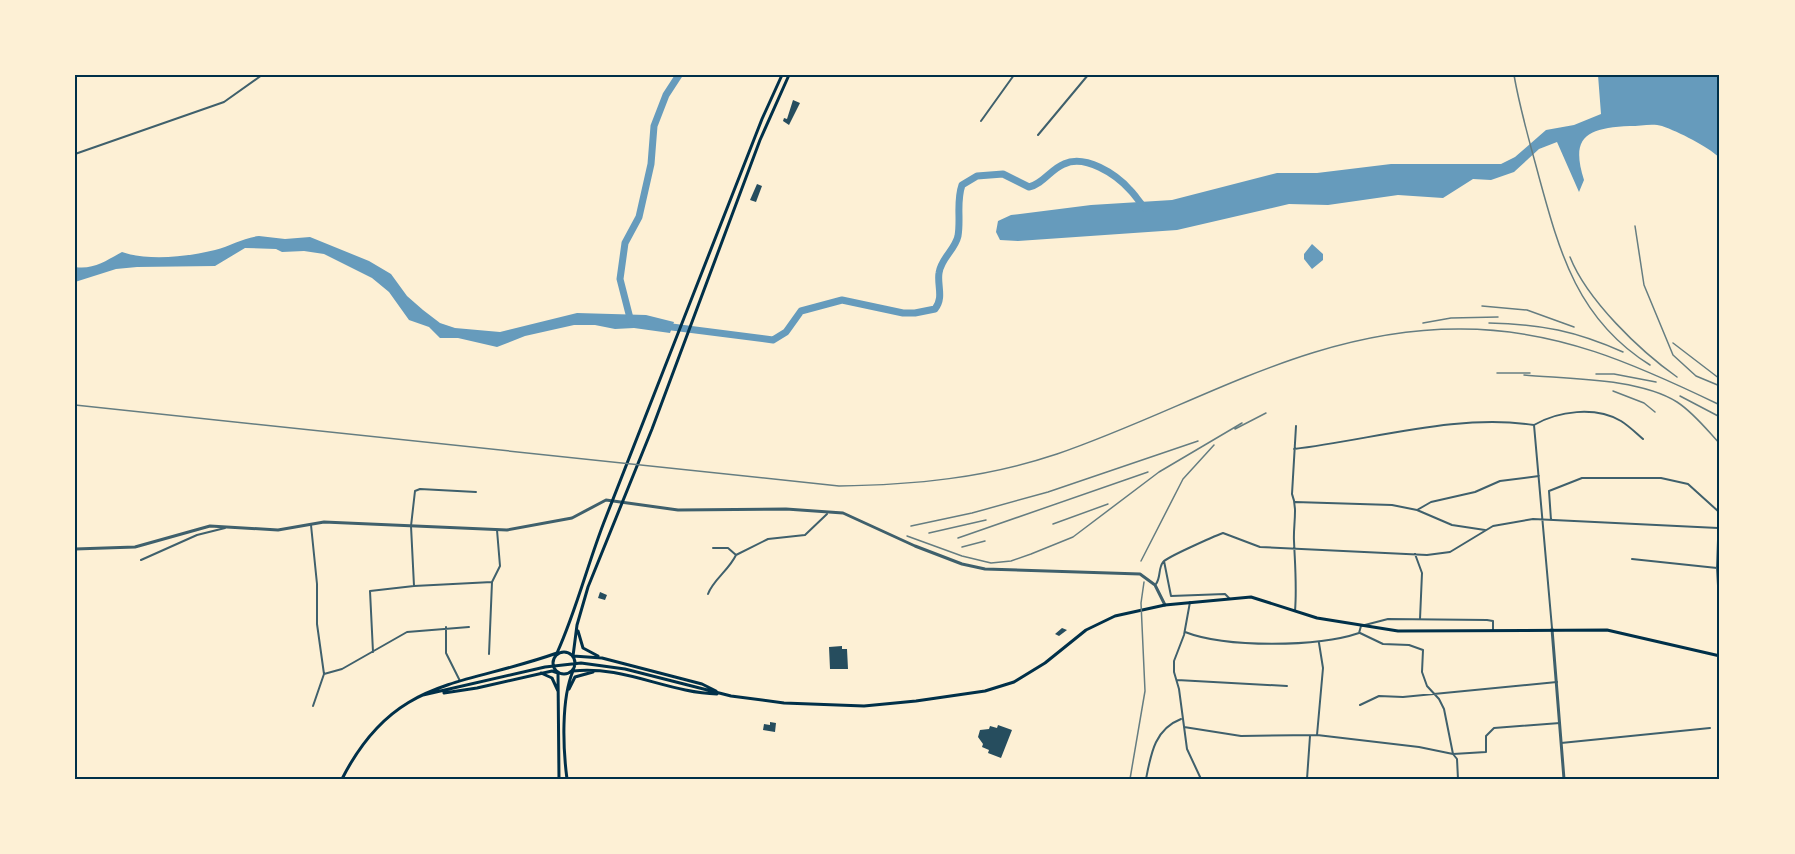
<svg xmlns="http://www.w3.org/2000/svg" width="1795" height="854" viewBox="0 0 1795 854" font-family="Manrope,sans-serif">
<rect width="100%" height="100%" fill="#fdf0d5"/>
<path fill="#669bbc" d="M1598,75H1720V158C1707,146 1679,132 1662,126C1653,123 1640,126 1630,126C1587,128 1570,136 1584,180L1579,192L1557,142L1539,149L1514,172L1491,180L1473,179L1443,198L1398,195L1328,205L1289,204L1177,230L1018,241L1000,240L996,232L998,221L1011,215L1091,205L1172,200L1277,173H1317L1391,164H1501L1515,157L1546,130L1574,125L1601,114Z
M259,236L285,239L310,237L369,261L391,274L407,296L423,310L440,323L455,328L500,332L577,313L646,315L674,322L670,333L634,328L615,329L595,325H574L525,336L497,347L458,338H440L429,327L409,320L389,292L372,278L324,254L304,251L282,252L276,249L245,248L215,266L137,267L116,269L75,282V267C94,270 107,260 122,252C148,261 187,257 215,250C231,246 242,238 259,236Z
M1312,244L1323,254V260L1312,269L1304,259V254Z"/>
<g fill="none" stroke-linecap="round" stroke-linejoin="round">
<path stroke="#669bbc" stroke-width="7" d="M631,322L620,279L625,243L639,217L651,164L654,126L666,95L679,75
M664,326L773,340L786,332L801,311L842,300L903,313H915L935,309C944,298 937,285 939,273C941,258 955,250 958,236C961,218 956,202 962,185L977,176L1003,174L1029,187C1043,184 1051,169 1064,164C1085,154 1116,174 1130,190C1136,196 1139,202 1145,208"/>
</g>
<path fill="#264d5e" d="M793,100L800,103L789,125L783,121L784,118L787,119Z
M757,184L762,186L756,202L750,200Z
M600,592L607,595L605,600L598,598Z
M1062,628L1067,630L1059,636L1055,634Z
M842,646V649H847L848,669H830L829,647Z
M770,722L776,723L775,732L763,730L764,724L770,725Z
M998,725L1012,730L1001,758L988,753L989,750L982,747L983,744L978,737L980,730L989,729L990,726L997,728Z"/>
<g fill="none" stroke-linecap="round" stroke-linejoin="round">
<path stroke="#3f606c" stroke-width="2" d="M981,121L1014,75
M1038,135L1088,75
M75,154L224,102L262,75
M1534,425L1552,628
M1534,425C1558,411 1595,406 1621,421C1629,426 1636,433 1643,439
M1294,449C1371,440 1457,413 1534,425
M1295,502L1392,505L1417,510L1431,502L1475,492L1500,481L1539,476
M1417,510L1452,525L1485,530
M1551,520L1549,491L1582,478H1661L1688,484L1719,512L1717,568L1720,621
M311,525L317,584V624L324,674L313,706
M1415,554L1422,573L1420,619
M736,555L768,539L805,535L827,514
M1632,559L1717,568
M141,560L197,535L225,528
M1164,561L1171,596L1225,594L1230,599
M1156,584C1161,577 1158,569 1163,562C1167,557 1215,536 1223,533L1260,547L1427,555L1450,552L1493,526L1533,519L1718,528
M414,586L411,526L415,491L420,489L476,492
M708,594C713,580 729,570 736,555L728,548H713
M1190,602L1184,635L1174,661V672L1179,689L1187,749L1201,779
M1295,611C1297,587 1295,565 1294,541C1293,526 1298,508 1292,494L1296,426
M446,627V653L460,681
M1185,632C1226,648 1318,647 1359,633L1361,626L1388,619L1487,620L1493,621V631
M1360,633L1383,644L1409,645L1423,650L1422,672L1427,686L1439,699L1444,709L1453,754L1457,759L1458,779
M373,652L370,591L414,586L492,582
M489,654L492,582L500,566L497,530
M324,674L342,669L407,632L469,627
M1177,680L1287,686
M1360,705L1379,696L1403,697L1557,682
M1184,727L1241,736L1317,735L1419,747L1453,754L1486,752V736L1494,728L1560,723
M1317,735L1323,668L1319,643
M1561,743L1710,728
M1146,779C1151,753 1155,729 1181,719
M1255,779H1257
M1307,779L1310,736"/>
<path stroke="#3f606c" stroke-width="3" d="M75,549L135,547L210,526L278,530L324,522L507,530L572,518L606,500L678,510L786,509L843,513L915,546L962,564L985,569L1140,574L1155,585L1165,605
M1552,629L1564,779"/>
<path stroke="#003049" stroke-width="3" d="M578,631L583,648L598,656
M553 663a11 11 0 1 1 22 0a11 11 0 1 1-22 0Z
M541,673L552,678L558,691
M569,689L575,677L593,672
M716,691L702,684L602,658L573,656L577,625L588,587L652,429L760,140L789,75
M444,693L477,688L552,671L558,673L559,779
M423,695L545,667L581,663L625,669L731,696L784,703L864,706L916,701L985,691L1014,682L1045,663L1086,630L1115,616L1165,605L1251,597L1317,618L1398,631L1607,630L1720,656
M342,779C394,676 462,687 557,653C577,609 588,562 606,517C658,384 710,252 762,119L782,75
M567,779C563,749 561,699 573,671C622,665 669,693 717,694"/>
<path stroke="#657d81" stroke-width="1.5" d="M1514,75C1520,110 1530,143 1539,177C1560,254 1578,320 1650,365
M1635,226L1644,285L1673,355L1696,376L1720,386
M1570,257C1587,300 1640,351 1677,377
M1482,306L1527,310L1574,327
M1423,323L1451,318L1498,317
M1489,323C1541,324 1576,331 1623,352
M1673,343L1720,379
M1497,373H1530
M1596,374H1614L1656,382
M1524,375C1568,379 1639,378 1677,402C1694,413 1707,430 1720,444
M1613,391L1644,403L1655,412
M1680,396L1720,417
M75,405L839,486C914,485 985,478 1057,454C1194,407 1311,328 1461,329C1557,329 1635,364 1720,405
M1235,429L1266,413
M1053,524L1108,504
M911,526L972,513L1048,492L1198,441
M929,533L986,520
M907,536L962,556L991,563L1011,561L1031,554L1073,537L1159,472L1242,423
M958,538L1148,472
M962,547L985,541
M1141,561L1183,479L1214,445
M1130,779L1145,691L1141,603L1144,582"/>
</g>
<rect width="1795" height="854" fill="none" stroke="#fdf0d5" stroke-width="153"/>
<rect x="76" y="76" width="1642" height="702" fill="none" stroke="#003049" stroke-width="2"/>
</svg>
